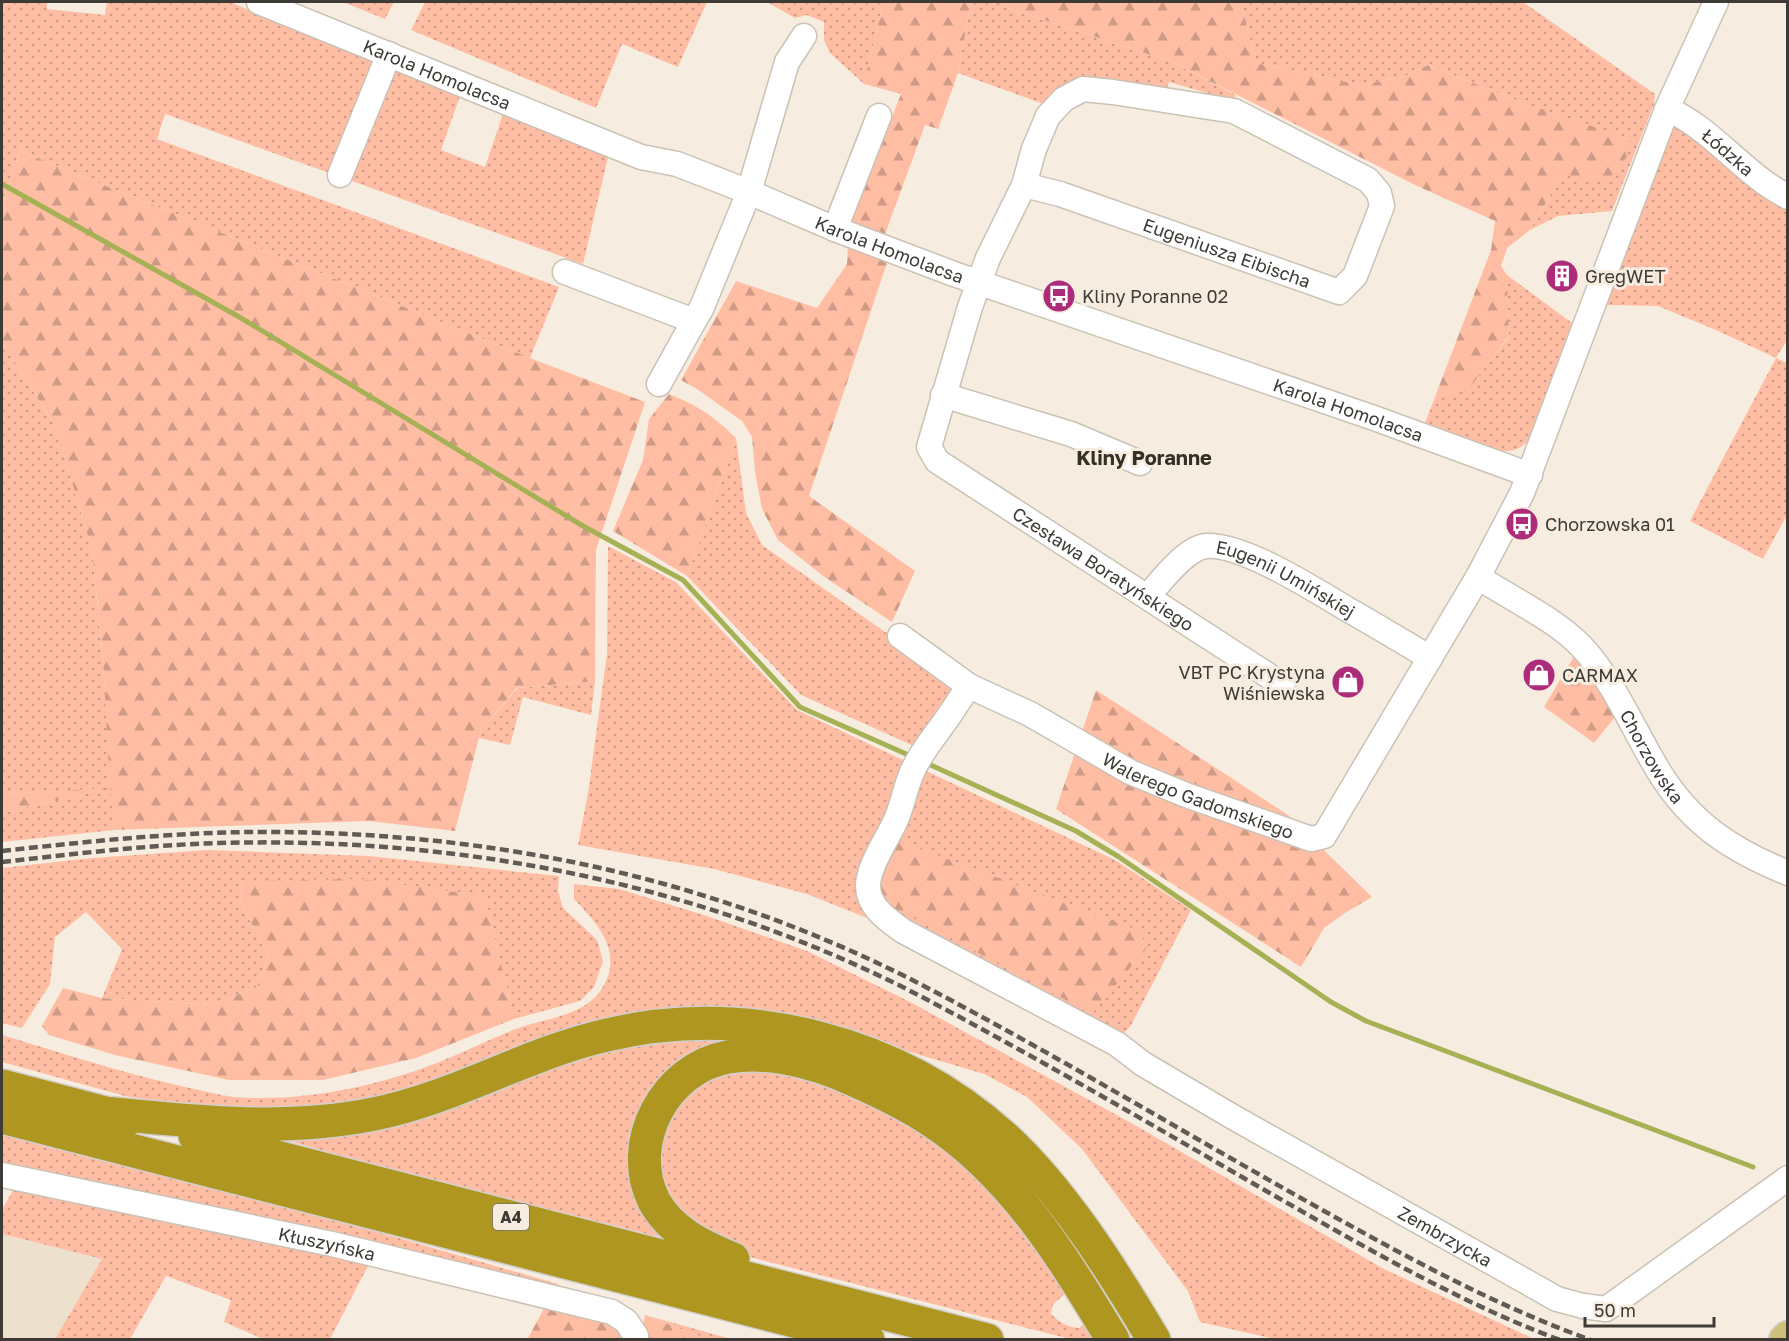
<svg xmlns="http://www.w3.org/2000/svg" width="1789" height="1341" viewBox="0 0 1789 1341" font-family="'Golos Text',sans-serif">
<defs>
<pattern id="grass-dots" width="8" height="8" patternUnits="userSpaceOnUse" patternTransform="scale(1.5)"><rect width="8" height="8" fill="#ffbea4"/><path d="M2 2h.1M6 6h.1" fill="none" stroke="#d09b86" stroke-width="1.8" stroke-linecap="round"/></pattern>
<pattern id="forest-firs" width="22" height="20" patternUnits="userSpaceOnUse" patternTransform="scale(1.5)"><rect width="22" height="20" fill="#ffbea4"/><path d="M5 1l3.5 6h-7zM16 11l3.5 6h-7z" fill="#d09b86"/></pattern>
</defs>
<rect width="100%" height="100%" fill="#f6ede0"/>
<path fill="#ede1ce" d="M2,1234L102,1259L55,1339H2Z"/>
<path fill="url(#grass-dots)" d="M2,2H47V9L105,15L107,2H230L460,96L441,150L485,167L503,114L608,157L583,264L165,114L157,139L559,287L530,358L20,151L2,205Z
M343,2H394L385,19Z
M425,2H707L678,67L622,44L596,108L411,30Z
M767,2H883L864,84L830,53L824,40V22L807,15L795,18Z
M971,2H989L1172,62L1236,95L1234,101L1169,82L1164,97L1130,87L1046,105L958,73Z
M1241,2H1523L1655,94L1654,104L1612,211L1558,216L1530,230L1562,175L1518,101L1428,65L1406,76L1361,85L1256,63Z
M1674,121L1787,204V340L1776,358L1787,363V515L1763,559L1690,521L1776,358L1718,331L1658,306L1607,305Z
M1507,275L1572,323L1529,440C1520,450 1512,452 1499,451L1425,423L1435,397L1467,390L1509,337Z
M2,342L55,425L92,550L103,661L114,830L2,842V813L105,789L2,794Z
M736,438L746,513L762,545L960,685L918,748L801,695L687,576Z
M608,546L676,582L797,710L1115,860L1191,910L1130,1027L1115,1041L892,928L807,894L714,869L578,845L588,793L607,654Z
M595,681L591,715L523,697L510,745L479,738L481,730L518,688Z
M208,850L369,856L559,876L558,891L563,908L597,940L603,961L594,987L580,1001L514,1019L485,896L242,881L240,901L268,956L257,987L210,1005L102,998L122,949L86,912L55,937L50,984L22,1028L2,1023V868L92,858Z
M574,884L619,889L704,915L807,951L912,1003L1133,1124L1384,1269L1534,1339L1278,1340L1200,1322L1188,1291L1082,1149L1027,1097L984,1074L819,1025L717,1012L368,1106L206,1109L125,1096L2,1062V1035C62,1053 123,1073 185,1087C201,1090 218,1095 234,1097C299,1102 372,1088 434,1064C463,1053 491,1038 521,1027C551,1017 591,1015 606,981C621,948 595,921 574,899Z
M731,1033C839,1042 948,1085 1021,1168C1052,1202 1077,1241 1103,1278L1091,1285C1031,1188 951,1105 841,1065C819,1057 796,1049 772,1045C754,1042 735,1041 718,1046C656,1064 620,1132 639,1193C644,1209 654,1223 664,1236H655L340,1156L290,1141L292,1136C345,1132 394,1122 445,1106C502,1088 554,1059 613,1045C651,1035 691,1034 731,1033Z
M750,1065L825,1081L921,1128L994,1190L1070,1290L1053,1304L1051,1314C1059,1322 1067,1327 1079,1328L1086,1322L1097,1339H1070L757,1259L713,1244L661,1191L659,1133L690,1086Z
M2,1134L357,1226L558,1284L554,1293L2,1168Z
M17,1184L370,1262L330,1339H263L224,1322L231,1300L166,1276L130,1339H55L102,1259L2,1234V1209Z
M645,1315L731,1339H707Z"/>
<path fill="url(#forest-firs)" d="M883,2H971L958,73L938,129L925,125L884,237L850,223L901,94L864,84Z
M989,2H1241L1256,63L1361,85L1406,76L1428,65L1518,101L1630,139L1626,158L1607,182L1562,175L1530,230L1507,248L1501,266L1507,275L1509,336L1467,391L1435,397L1491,250L1495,221L1415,185L1172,62Z
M20,151L530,358L645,402L596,550L595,681L517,688L481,730L455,831L369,821L114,830L110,788L2,813V794L110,788L103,661L92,550L55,425L2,342V205Z
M848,244L887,263L809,496L915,571L892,622L823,576L778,540L762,509L755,472L752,437L742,421L697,389L681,380L736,281L817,308L847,264Z
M669,394C699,406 713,416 736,438L687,576L613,531L643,460L649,419Z
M1577,651L1615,717L1594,743L1544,707Z
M1096,690L1288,815L1372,897L1345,913L1324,928L1301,967L1056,809Z
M894,839L1137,930L1148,946L1092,1014L876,898L877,875Z
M361,879L485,896L514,1019L416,1058L323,1080H229L115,1055L49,1035L42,1026L63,988L102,998L210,1005L257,987L268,956L240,901L242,881Z
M547,1303L609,1318L626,1340H527Z
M645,1315L707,1339L640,1340Z"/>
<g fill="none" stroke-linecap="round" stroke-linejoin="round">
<path stroke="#a6b054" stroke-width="5" d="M2,184L241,318L583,526L683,580L800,707L913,757
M924,762L1076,831L1119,857L1331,1002L1366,1021L1753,1167"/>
<defs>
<g id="minor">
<path id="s1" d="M259,2L599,140L641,157L677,164L749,192L835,229L954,274L1374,418L1530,475"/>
<path id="s2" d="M1667,109C1701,123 1731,157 1760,179C1768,186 1778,191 1788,197"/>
<path d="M340,175L389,54"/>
<path id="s3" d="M1024,185L1060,194L1339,292L1355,276L1382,206L1379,193L1368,180L1234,111L1113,92L1083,89L1064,99L1048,116L1034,149L1024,185L988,258L970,307L929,447L937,461L1283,685"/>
<path d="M835,229L879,116"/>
<path d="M565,272L694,321L702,307L749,192L787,62L804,36"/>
<path d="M659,384L694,321"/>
<path d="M943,395L1071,434L1140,463"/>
<path id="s4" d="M1478,577C1510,598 1555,619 1581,646C1614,681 1633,729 1658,770C1690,823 1731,850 1788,873"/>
<path id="s5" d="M1148,596C1161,581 1186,548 1206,546C1242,543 1315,590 1347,609C1375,625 1402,641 1430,658"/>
<path id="s6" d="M900,636L969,686L1030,714L1130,772L1186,795L1311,839L1324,836L1478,577L1522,493L1667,109L1716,2"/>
<path id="s7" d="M969,686C961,697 954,709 946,720C934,737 922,751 913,770C905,787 903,805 895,822C887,839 868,867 868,886C868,907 888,920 903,931L1117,1044L1143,1064L1233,1117L1557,1299L1583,1306L1606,1309L1788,1178"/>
<path id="s8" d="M2,1175L332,1244L612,1312L626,1321L636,1336L635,1340"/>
</g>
<path id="major" d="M1784,1340L1788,1336"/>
<path id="highway" d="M2,1086L128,1119
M105,1113C195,1122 285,1132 374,1114C455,1098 527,1053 607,1035C746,1002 898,1041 1004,1137C1063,1191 1113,1271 1154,1340
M2,1117L868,1340
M195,1136L987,1340
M733,1259C702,1246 671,1232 654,1201C625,1143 665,1068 728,1057C770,1050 813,1062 852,1079C879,1091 907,1104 932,1121C1013,1174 1064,1259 1113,1340"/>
</defs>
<use href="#minor" stroke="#cbc2b6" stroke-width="27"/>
<use href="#major" stroke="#d1d0cf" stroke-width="33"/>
<use href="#highway" stroke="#d1d0cf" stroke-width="36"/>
<use href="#minor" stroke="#fff" stroke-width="24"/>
<use href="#major" stroke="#cec079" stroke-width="30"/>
<use href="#highway" stroke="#ae9620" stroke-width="33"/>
<path stroke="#605b54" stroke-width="4.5" stroke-dasharray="9 4.5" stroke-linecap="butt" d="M2,851C84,842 166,833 249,832C494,830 725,879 941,995C1062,1059 1180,1130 1299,1197C1394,1250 1488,1303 1591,1340
M2,862C74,854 146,845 219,843C469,836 719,887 939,1006C1050,1065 1159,1129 1268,1192C1363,1246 1458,1302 1560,1340"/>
</g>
<defs>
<symbol id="building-disc" viewBox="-11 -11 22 22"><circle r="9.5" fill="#ad2c7a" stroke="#f6ede0"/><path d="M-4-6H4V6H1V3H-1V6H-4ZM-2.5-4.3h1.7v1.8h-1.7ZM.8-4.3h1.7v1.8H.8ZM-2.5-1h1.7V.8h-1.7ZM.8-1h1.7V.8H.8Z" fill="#fff"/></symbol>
<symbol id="bus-disc" viewBox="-11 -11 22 22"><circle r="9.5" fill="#ad2c7a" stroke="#f6ede0"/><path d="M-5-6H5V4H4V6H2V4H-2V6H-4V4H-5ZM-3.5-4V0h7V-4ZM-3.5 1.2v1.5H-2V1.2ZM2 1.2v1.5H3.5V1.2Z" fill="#fff"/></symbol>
<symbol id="shop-disc" viewBox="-11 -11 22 22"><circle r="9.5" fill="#ad2c7a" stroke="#f6ede0"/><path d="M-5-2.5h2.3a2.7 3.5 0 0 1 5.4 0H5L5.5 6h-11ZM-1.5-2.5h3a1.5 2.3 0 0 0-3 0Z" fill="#fff"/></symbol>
</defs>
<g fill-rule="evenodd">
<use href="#building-disc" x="1543" y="257" width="38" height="38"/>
<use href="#bus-disc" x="1040" y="277" width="38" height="38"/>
<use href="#bus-disc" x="1503" y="505" width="38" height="38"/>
<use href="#shop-disc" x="1520" y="656" width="38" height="38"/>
<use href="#shop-disc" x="1329" y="663" width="38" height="38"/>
</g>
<g text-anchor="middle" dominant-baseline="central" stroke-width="6" stroke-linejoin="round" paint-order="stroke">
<rect fill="#f6ede0" stroke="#757068" stroke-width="1.5" x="493" y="1204" width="36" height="26" rx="4.5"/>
<g font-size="16" font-weight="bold" fill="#3e3a35">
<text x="511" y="1217">A4</text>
</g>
<g font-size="18" fill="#3e3a35" stroke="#f6ede0">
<text stroke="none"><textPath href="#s1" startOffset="192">Karola Homolacsa</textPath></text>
<text stroke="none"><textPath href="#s2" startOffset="75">Łódzka</textPath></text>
<text stroke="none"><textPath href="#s1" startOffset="678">Karola Homolacsa</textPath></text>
<text stroke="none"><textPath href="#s3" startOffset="214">Eugeniusza Eibischa</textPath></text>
<text stroke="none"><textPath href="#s1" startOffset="1164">Karola Homolacsa</textPath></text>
<text stroke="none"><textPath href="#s3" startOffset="1376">Czesława Boratyńskiego</textPath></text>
<text stroke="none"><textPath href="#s5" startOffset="165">Eugenii Umińskiej</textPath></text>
<text stroke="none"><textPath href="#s4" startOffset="256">Chorzowska</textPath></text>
<text stroke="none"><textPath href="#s6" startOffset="340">Walerego Gadomskiego</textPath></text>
<text stroke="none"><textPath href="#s7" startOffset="908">Zembrzycka</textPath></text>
<text stroke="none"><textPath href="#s8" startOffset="332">Kłuszyńska</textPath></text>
</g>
<g font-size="18" fill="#3e3a35" stroke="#f6ede0" text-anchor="start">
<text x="1585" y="276">GregWET</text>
<text x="1082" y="296">Kliny Poranne 02</text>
<text x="1545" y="524">Chorzowska 01</text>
<text x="1325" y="672" text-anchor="end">VBT PC Krystyna<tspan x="1325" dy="21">Wiśniewska</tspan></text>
<text x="1562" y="675">CARMAX</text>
</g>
<g font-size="20" font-weight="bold" fill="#352f25" stroke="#f6ede0">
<text x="1144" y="457">Kliny Poranne</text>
</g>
</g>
<rect width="1789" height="1341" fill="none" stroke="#3e3a35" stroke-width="6"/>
<path d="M1585 1317v9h129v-9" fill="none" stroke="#3e3a35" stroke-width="3"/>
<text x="1594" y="1317" font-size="18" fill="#3e3a35" stroke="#f6ede0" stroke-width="4.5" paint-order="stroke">50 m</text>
</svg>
